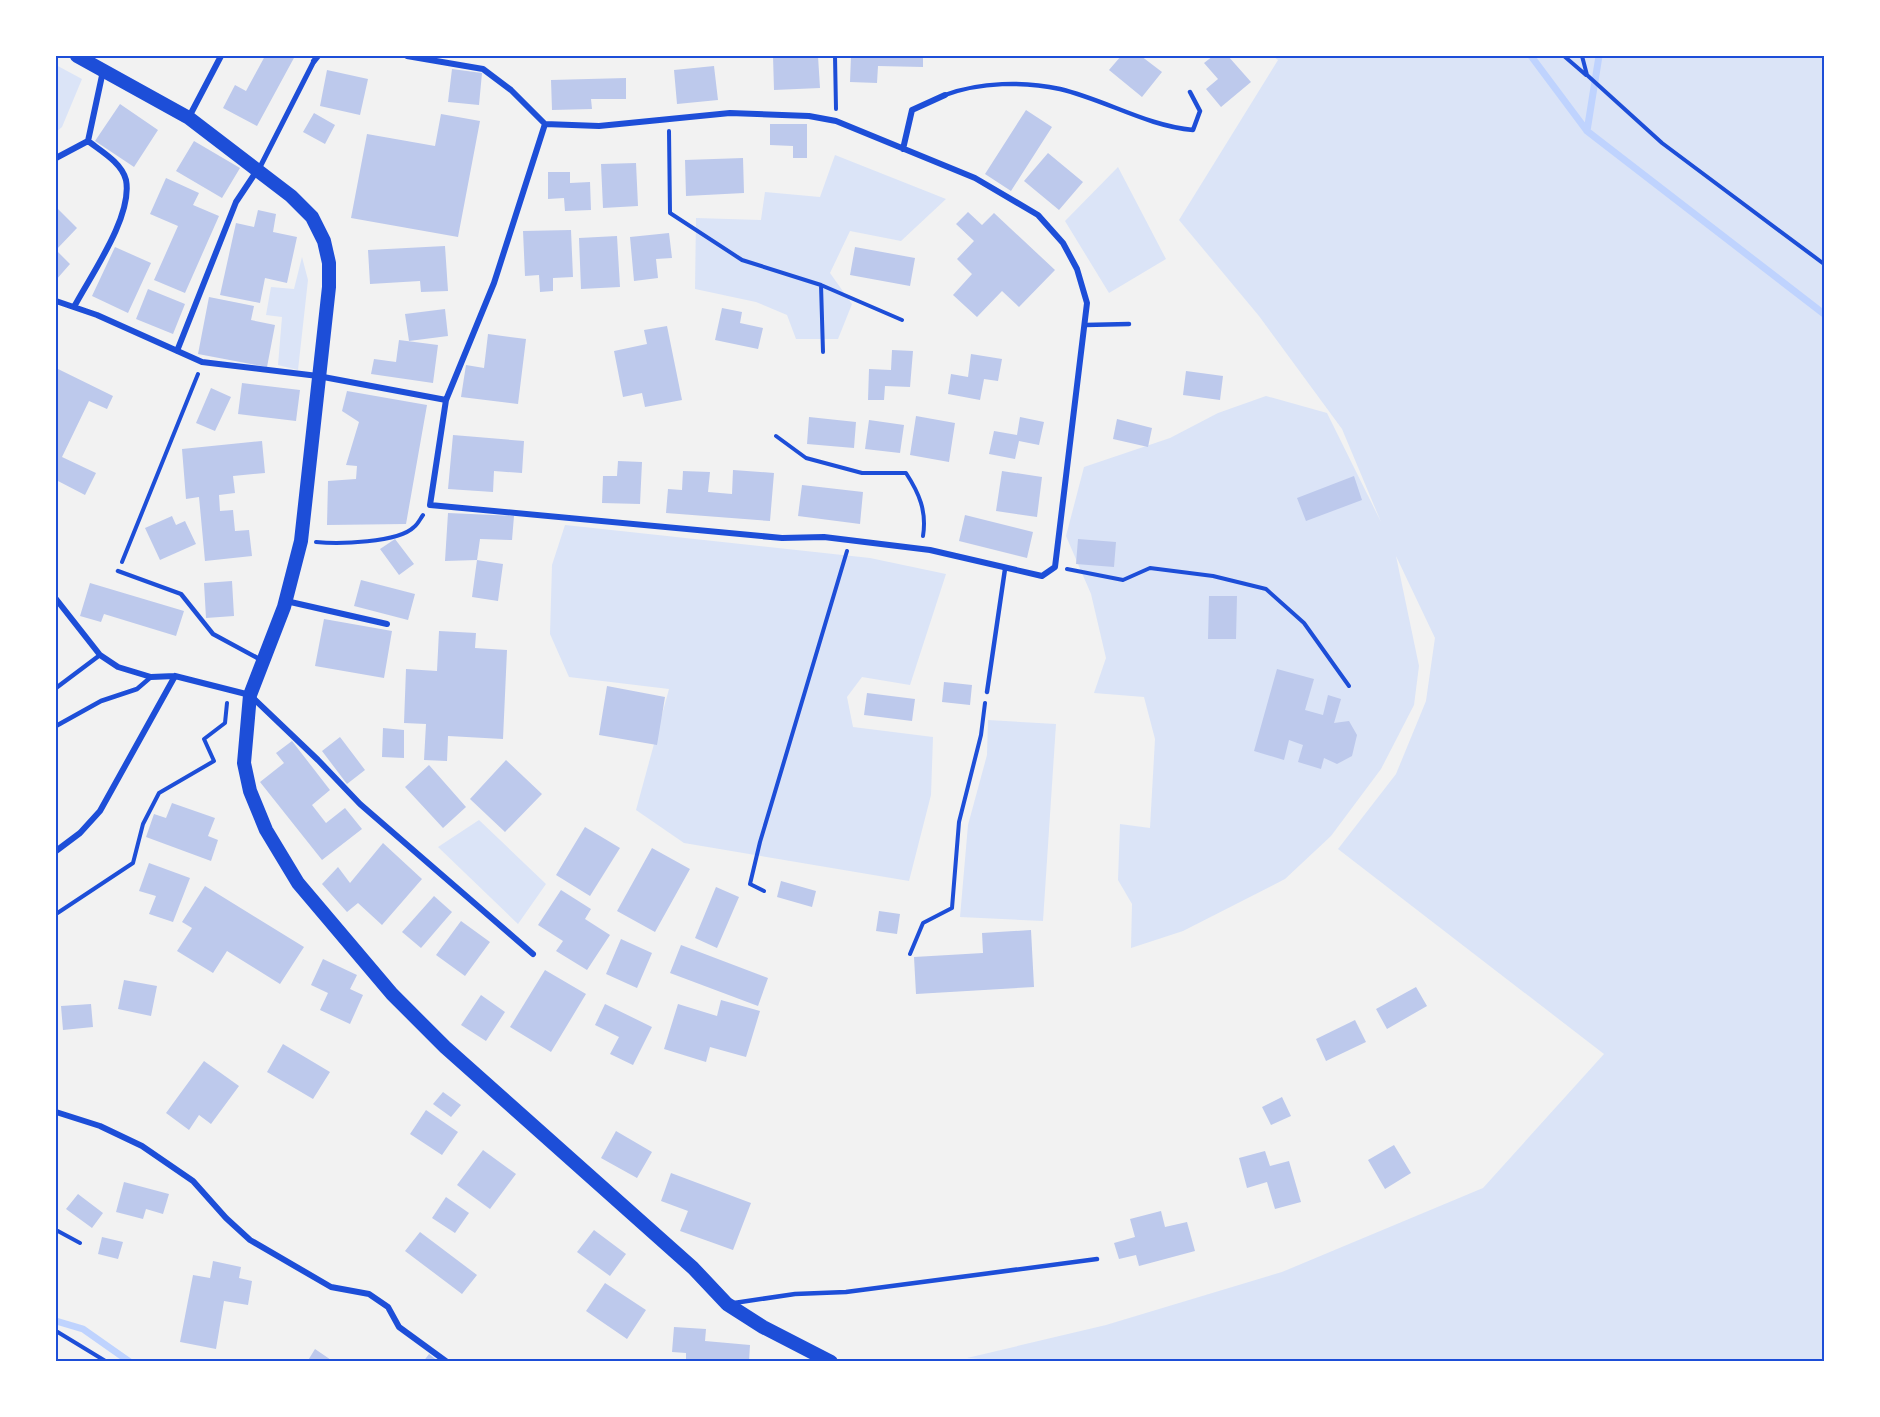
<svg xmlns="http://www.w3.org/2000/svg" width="1880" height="1417" viewBox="0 0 1880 1417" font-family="'Titillium Web',sans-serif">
<rect width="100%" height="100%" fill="#f2f2f2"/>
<path fill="#dbe4f7" d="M1273,56H1824V1361L1016,1362L967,1358L1106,1325L1282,1272L1483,1188L1604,1054L1338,849L1396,774L1426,701L1435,638L1396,556L1419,666L1414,705L1381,769L1331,836L1285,879L1183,931L1131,948L1132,904L1118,880L1120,824L1150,828L1155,739L1144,697L1094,693L1106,658L1091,594L1066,536L1084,467L1170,438L1218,413L1266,396L1327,413L1381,522L1342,429L1259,316L1179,220L1278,60Z
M56,65L82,79L62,127L56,132Z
M835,155L946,199L901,241L850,231L830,273L852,304L838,339H796L787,315L756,302L695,289L696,218L761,220L765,192L820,197Z
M1118,167L1166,259L1109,293L1065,221Z
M302,257L308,280L298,370L278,365L282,317L266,315L271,287L294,289Z
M565,525L870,558L946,574L910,685L862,677L847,697L853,727L933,737L931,795L909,881L684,843L636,810L669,689L569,677L550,634L552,565Z
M988,720L1056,724L1043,921L960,917L968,825L987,755Z
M479,820L546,884L518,924L438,847Z"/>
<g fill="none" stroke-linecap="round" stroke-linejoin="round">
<path stroke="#bfd3fe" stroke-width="7" d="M1531,56L1587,131L1824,314
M1587,131L1599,56
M56,1321L83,1329L130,1362"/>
</g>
<path fill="#bdc9ec" d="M265,56H295L257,126L223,108L235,85L246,91Z
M773,56H818L820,88L774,90Z
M851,56H923V67L878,66L877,83L850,82Z
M1121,56H1141L1162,72L1142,97L1109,70Z
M1213,56H1228L1251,82L1221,107L1206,89L1218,79L1204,63Z
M714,66L718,100L677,104L674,70Z
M452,69L482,73L479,105L448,102Z
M327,70L368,79L360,115L320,106Z
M626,78V99H591L592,109L552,110L551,80Z
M120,104L158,130L134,167L95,141Z
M1026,110L1052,127L1011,191L985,174Z
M314,113L335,125L325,144L303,132Z
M441,114L480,121L458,237L351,218L367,134L435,146Z
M770,124H807V158H793V146L770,145Z
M194,141L240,168L222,198L176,171Z
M1048,153L1083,182L1059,210L1024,181Z
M743,158L744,193L686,196L685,160Z
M636,163L638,206L603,208L601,164Z
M548,172H570V183L590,182L591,210L565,211L564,198L548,199Z
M166,178L199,193L193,205L219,216L185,293L154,280L178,226L150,214Z
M56,207L77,228L56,250L70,264L56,280Z
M258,210L276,214L273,232L297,237L287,283L265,278L260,303L220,295L236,223L254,227Z
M968,212L982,225L994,213L1055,270L1019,307L1002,291L977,317L953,295L972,274L957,259L974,241L956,224Z
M571,230L573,277L553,278V291L540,292L539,275L525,276L523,231Z
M669,233L672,258L656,259L658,278L634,281L630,237Z
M617,236L620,287L581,289L579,238Z
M445,246L448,291L421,292L420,281L370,284L368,250Z
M115,247L151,263L128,313L92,296Z
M855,247L915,258L910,286L850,275Z
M148,289L185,304L173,334L136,319Z
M209,297L254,306L251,320L275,325L267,367L198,354Z
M722,308L742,312L740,323L763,328L758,349L715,340Z
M445,309L448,336L409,341L405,314Z
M667,326L682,400L645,407L642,393L623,397L614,351L647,344L644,330Z
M488,334L526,339L518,404L461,397L466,365L484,368Z
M399,340L438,345L433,383L371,374L374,359L396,362Z
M892,350L913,351L910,387L885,386L884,400H868L869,369L891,370Z
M971,354L1002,359L998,381L984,379L980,400L948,394L951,374L968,377Z
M56,368L113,396L107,409L89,401L62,457L96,473L85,495L56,480Z
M1186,371L1223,376L1220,400L1183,395Z
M242,383L300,390L296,421L238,414Z
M211,388L231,397L215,431L196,423Z
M347,391L427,405L406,524L327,525L328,481L356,479L357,466L346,465L359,422L342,411Z
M916,416L955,423L949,462L910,455Z
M809,417L856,422L854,448L807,444Z
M1020,417L1044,422L1039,445L1019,441L1015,459L989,454L994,431L1017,435Z
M1117,419L1152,428L1148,447L1113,439Z
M869,420L904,425L900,453L865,449Z
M453,435L524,441L522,473L494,471L493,492L448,489Z
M262,441L265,473L233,476L235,493L219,495L220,511L233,510L235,531L249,530L252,556L205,561L199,497L186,499L182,449Z
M618,461L642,462L640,504L602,503L603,476H617Z
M733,470L774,473L770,521L666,513L668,489L682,490L683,471L710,472L708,492L732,494Z
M1002,471L1042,477L1037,517L996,511Z
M1354,476L1362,500L1306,521L1297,498Z
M802,485L863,492L860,524L798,516Z
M448,513L514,516L512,540L480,539L477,560L445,561Z
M965,515L1033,532L1027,558L959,541Z
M172,516L176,525L185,521L196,544L160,560L145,528Z
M395,539L414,564L399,575L380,549Z
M1078,539L1116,542L1114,567L1076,564Z
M477,560L503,564L498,601L472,597Z
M361,580L415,594L408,620L354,606Z
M232,581L234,616L206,618L204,583Z
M90,583L184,611L176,636L104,614L101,622L80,616Z
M1209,596H1237L1236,639H1208Z
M324,619L392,631L384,678L315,666Z
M439,631L476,633L475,648L507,650L503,739L448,736L447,761L424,760L426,724L404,723L406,669L437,671Z
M1277,669L1314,679L1305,710L1323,715L1328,695L1341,699L1334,723L1349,721L1357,735L1352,756L1337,764L1324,758L1321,769L1298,762L1303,745L1289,740L1284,760L1254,751Z
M944,682L972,685L970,705L942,702Z
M607,686L665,697L657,745L599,735Z
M867,693L915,699L912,721L864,715Z
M383,728L404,730V758L382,757Z
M340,737L365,770L347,784L322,751Z
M292,741L330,790L312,805L326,823L345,808L362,829L322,860L260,782L284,763L276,753Z
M506,760L542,794L505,832L470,799Z
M429,765L466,807L443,828L405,787Z
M172,803L215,818L208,836L218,840L211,861L146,837L154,814L166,818Z
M585,827L620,848L590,896L556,875Z
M383,843L422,879L382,925L358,903L347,912L322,884L338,867L350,883Z
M652,848L690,869L655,932L617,911Z
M149,863L190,878L173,922L149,914L156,896L139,891Z
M781,881L816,891L812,907L777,897Z
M205,886L304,947L280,984L227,951L213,973L177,951L192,928L182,922Z
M716,887L739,897L717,948L695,938Z
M561,890L591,909L585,919L610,935L587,970L556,951L563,941L538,925Z
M434,896L452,912L421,948L402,932Z
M879,911L900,914L897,934L876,931Z
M461,921L490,942L465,976L436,955Z
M1031,930L1034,987L916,994L914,957L983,953L982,933Z
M621,939L652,953L637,988L606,974Z
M681,945L768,978L758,1006L670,973Z
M323,959L357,975L350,989L363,995L350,1024L320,1010L328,993L311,985Z
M545,970L586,994L551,1052L510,1027Z
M124,980L157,986L151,1016L118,1009Z
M1416,987L1427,1006L1387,1029L1376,1009Z
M481,995L505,1012L486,1041L461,1025Z
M721,1000L760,1011L746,1057L710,1047L706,1062L664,1049L678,1004L717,1016Z
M91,1004L93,1027L63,1030L61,1006Z
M605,1004L652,1027L633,1065L610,1054L619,1037L595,1025Z
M1355,1020L1366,1042L1326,1061L1316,1039Z
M283,1044L330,1072L313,1099L267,1072Z
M204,1061L239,1086L211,1124L199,1115L189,1130L166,1113Z
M443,1092L461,1105L451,1117L433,1104Z
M1282,1097L1291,1116L1271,1125L1262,1107Z
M426,1110L458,1132L442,1155L410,1134Z
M616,1131L652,1152L637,1178L601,1158Z
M1394,1145L1411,1173L1385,1189L1368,1160Z
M483,1150L516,1174L490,1209L457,1185Z
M1265,1151L1270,1166L1289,1161L1301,1202L1275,1209L1267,1182L1247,1188L1239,1158Z
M671,1173L751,1203L733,1250L680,1231L688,1211L661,1201Z
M124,1182L169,1194L163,1214L146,1209L143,1219L116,1212Z
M78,1194L103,1213L92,1228L66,1209Z
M446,1197L469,1213L455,1233L432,1218Z
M1161,1211L1165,1227L1187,1222L1195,1251L1139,1266L1136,1255L1119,1259L1114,1243L1135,1237L1130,1219Z
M594,1230L626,1254L610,1276L577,1252Z
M420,1232L477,1275L462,1294L405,1251Z
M102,1237L123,1242L118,1259L98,1254Z
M213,1261L241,1267L239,1278L252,1281L248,1305L224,1301L216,1349L180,1342L193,1275L210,1278Z
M605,1283L646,1310L627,1339L586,1311Z
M674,1327L706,1329L705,1341L750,1345L749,1362H686V1353L672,1352Z
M315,1349L334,1362H307Z
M429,1354L439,1362H423Z"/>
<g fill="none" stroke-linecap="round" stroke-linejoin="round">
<path stroke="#1d4ed8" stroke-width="4" d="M835,56L836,109
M1564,56L1586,75
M1582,56L1587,75L1662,143L1824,264
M669,131L670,213L742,260L821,285L823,352
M821,285L902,320
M776,436L806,458L862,473H906C919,493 927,511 923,536
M316,542C338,544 398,543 414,527C418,524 420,519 423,515
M122,562L198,374
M1067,569L1123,580L1150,568L1213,576L1266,589L1304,623L1349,686
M764,891L750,884L760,842L847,551
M56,914L133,863L143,824L159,793L214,761L204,739L225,723L227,703
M910,954L923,923L952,908L959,822L981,735L985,703
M56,1230L80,1243
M56,1331L107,1362"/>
<path stroke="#1d4ed8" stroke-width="4.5" d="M945,95C980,82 1024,81 1060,89C1106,100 1147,126 1193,130L1200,111L1190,92
M1085,325L1129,324
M118,571L181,594L213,634L263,661
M56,688L100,655
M987,692L1005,569
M56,726L101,701L137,689L151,677
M734,1303L795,1294L846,1292L1097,1259"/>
<path stroke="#1d4ed8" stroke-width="5" d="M259,169L314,61"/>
<path stroke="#1d4ed8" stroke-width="6" d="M407,56L483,69L511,90L545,124L599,126L730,113L809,116L836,121L975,178L1038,215L1063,243L1077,269L1087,303L1055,567L1042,576L930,550L824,537L782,538L430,505L446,400
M314,61L318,56
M189,117L221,56
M903,149L912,110L945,95
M56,158L88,141
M56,301L97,315L202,362L318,376L446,400L494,283L545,124
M74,307C91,275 133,216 126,180C122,163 101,151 88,141L103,71
M177,351L236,202L258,169
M56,599L100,655L118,667L151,677L175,676L250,695L318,760L360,804L533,954
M286,601L387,624
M56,851L80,833L100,811L175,676
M56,1112L100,1126L142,1146L193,1181L226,1218L250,1240L331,1287L369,1294L388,1307L399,1327L447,1362"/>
<path stroke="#1d4ed8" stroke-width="14" d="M77,56L189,118L291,196L312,217L324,241L329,263V287L301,541L284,607L250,695L244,763L250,791L266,830L298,883L392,994L445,1047L693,1268L727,1304L763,1327L831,1362"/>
</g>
<rect width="1880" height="1417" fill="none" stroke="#ffffff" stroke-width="114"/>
<rect x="57" y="57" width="1766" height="1303" fill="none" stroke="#1d4ed8" stroke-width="2"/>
</svg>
